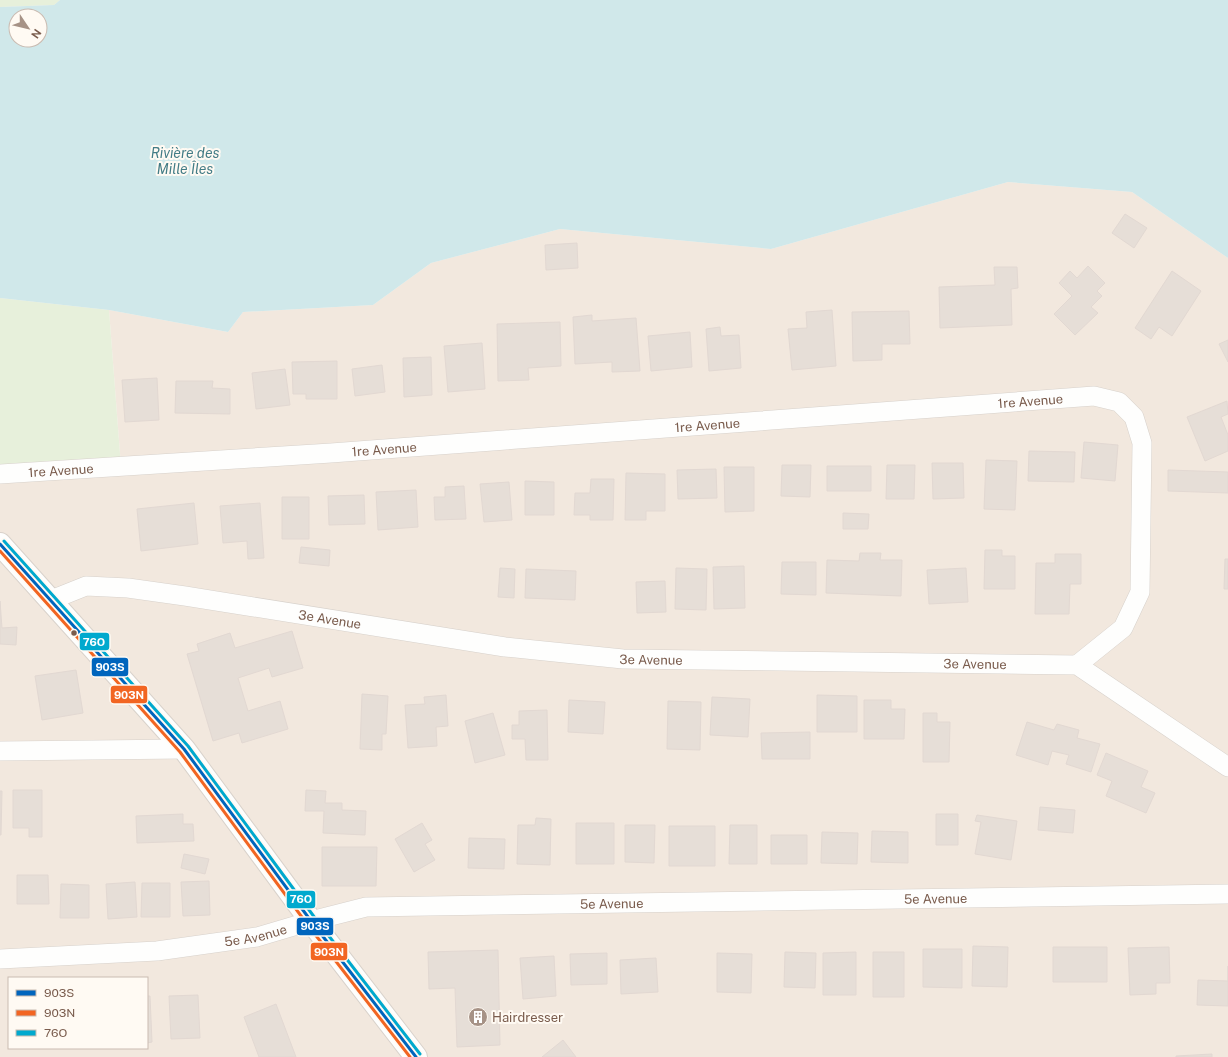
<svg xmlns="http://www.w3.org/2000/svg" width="1228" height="1057" viewBox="0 0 1228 1057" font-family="'Public Sans',sans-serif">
<rect width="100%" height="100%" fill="#f9f5f0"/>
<path fill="#f2e8de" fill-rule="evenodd" d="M1008,182L1132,192L1228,258V1057H0V477L121,466L109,310L228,332L243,312L373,305L431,263L560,229L771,249ZM9,978H147V1048H9Z"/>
<path fill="#e7f0db" d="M0,0H60L54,5L0,7Z
M0,298L109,310L121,467L0,474Z"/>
<path fill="#d0e8ea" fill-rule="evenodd" d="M60,0H1228V258L1132,192L1008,182L771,249L560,229L431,263L373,305L243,312L228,332L109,310L0,298V7L54,5ZM16,16H40V40H16Z"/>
<path fill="#e6ded7" stroke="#e2d8d2" d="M1125,214L1147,228L1134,248L1112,233Z
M577,243L578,268L546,270L545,245Z
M1088,266L1105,283L1097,291L1102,296L1091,307L1098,313L1075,335L1054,314L1072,296L1059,283L1070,271L1077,278Z
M994,267H1017L1018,288L1011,289L1012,325L940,328L939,287L995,285Z
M1172,271L1201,291L1172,336L1159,327L1151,339L1135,328Z
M832,310L836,366L792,370L788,329L807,328L806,312Z
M909,311L910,344H882V360L853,361L852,312Z
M592,315V321L636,318L640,371L612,372V362L575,364L573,317Z
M560,322L561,366L528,368L529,380L498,381L497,324Z
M720,327L721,336L739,335L741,368L709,371L706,329Z
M690,332L692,367L651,371L648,336Z
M1228,340V362L1219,344Z
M482,343L485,389L448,392L444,346Z
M431,357L432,395L404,397L403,358Z
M337,361V399H306V394H293L292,362Z
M382,365L385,392L355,396L352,369Z
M285,369L290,405L256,409L252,373Z
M157,378L159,420L125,422L122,380Z
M176,381H213L212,388L230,389V414L175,413Z
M1227,401L1228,414L1221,417L1228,435V451L1205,461L1187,417Z
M1084,442L1118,445L1115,481L1081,478Z
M1029,451L1075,452L1074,482L1028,481Z
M986,460L1017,461L1015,510L984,509Z
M932,463H963L964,498L933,499Z
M782,465H811L810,497L781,496Z
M887,465H915L914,499H886Z
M827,466H871V491H827Z
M724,467H754V511L725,512Z
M716,469L717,498L678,499L677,470Z
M1168,470L1228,472V493L1168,491Z
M626,473L665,474V511H646V520H625Z
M591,479H614L613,520H590V515H574L575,493H590Z
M525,481L554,482V515H525Z
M509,482L512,520L484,522L480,484Z
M464,486L466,519L435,520L434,497H445V487Z
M416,490L418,527L378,530L376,492Z
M364,495L365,524L329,525L328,496Z
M282,497H309V539H282Z
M194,503L198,544L141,551L137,509Z
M260,503L264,558L248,559L247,541L223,543L220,506Z
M843,513L869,514L868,529H843Z
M301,547L330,550L329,566L299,563Z
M985,550H1002V556H1015V589H984Z
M860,553H881L880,560H902L901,596L826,593L827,560L859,561Z
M1055,554H1081V584H1070L1069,614H1035L1036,563H1055Z
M1225,559H1228V589H1224Z
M782,562H816V595L781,594Z
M744,566L745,608L714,609L713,567Z
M500,568L515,569L514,598L498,597Z
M676,568L707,569L706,610L675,609Z
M966,568L968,602L929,604L927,570Z
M526,569L576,571L575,600L525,598Z
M665,581L666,612L637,613L636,582Z
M0,601L2,628L17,627L16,645L0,644Z
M292,631L303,668L272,677L269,668L238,678L248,711L280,701L288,729L242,743L239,733L213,741L187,654L199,651L197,644L230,633L235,648Z
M76,670L83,713L42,720L35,676Z
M362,694L388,696L386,734H382V750L360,749Z
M446,695L448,726L436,727L437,746L408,748L405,705L425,704L424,697Z
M817,695L857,696V732H817Z
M712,697L750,699L748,737L710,735Z
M569,700L605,702L603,734L568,732Z
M864,700H891V709H905L904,739H864Z
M668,701L701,702L700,750L667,749Z
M547,710L548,760H526L525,739H512V725H519V711Z
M493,713L505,755L475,763L465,721Z
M923,713H937V722H950L949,762H923Z
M1027,722L1054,730L1057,724L1079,730L1077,738L1100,744L1091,772L1066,764L1069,755L1052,751L1048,765L1016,755Z
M810,732V759H762L761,733Z
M1106,753L1148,771L1141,787L1155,793L1146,813L1106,796L1112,781L1097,775Z
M13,790H42V837H29V828H13Z
M306,790L326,791L325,803H342V810L366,811L365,835L323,833L324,811H305Z
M0,791H2L1,835H0Z
M1040,807L1075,810L1073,833L1038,830Z
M183,814V824H193L194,841L137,843L136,816Z
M936,814H958V845H936Z
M977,815L1017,821L1011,860L975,854L981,822L975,821Z
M536,818L551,819L550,865L517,864L518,825H535Z
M422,823L432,840L425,844L435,860L414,872L395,839Z
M576,823H614V864H576Z
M625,825H655L654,863L625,862Z
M730,825H757V864H729Z
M669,826H715V866H669Z
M872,831L908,832V863L871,862Z
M822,832L858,833L857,864L821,863Z
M771,835H807V864H771Z
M469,838L505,839L504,869L468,868Z
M322,847H377L376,886H322Z
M184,854L209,859L205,874L181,868Z
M17,875H48L49,904H17Z
M209,881L210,915L183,916L181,882Z
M135,882L137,917L108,919L106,884Z
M142,883H170V917H141Z
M61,884L89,885V918H60Z
M973,946L1008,947L1007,987L972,986Z
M1053,947H1107V982H1053Z
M1169,947L1170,983H1156V994L1130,995L1128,948Z
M923,949H962V988L923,987Z
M498,950L500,1045L457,1047L455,988L429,989L428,952Z
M785,952L816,953L815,988L784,987Z
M856,952V995H823V953Z
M873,952H904V997H873Z
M607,953V984L571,985L570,954Z
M717,953L752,954L751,993L717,992Z
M554,956L556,996L523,999L520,958Z
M656,958L658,992L621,994L620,960Z
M1228,966V1006L1197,1005L1198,980L1228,981Z
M198,995L200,1038L171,1039L169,996Z
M147,996H150L152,1042L147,1043Z
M276,1004L296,1057H259L244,1017Z
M563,1040L576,1057H542Z
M1212,1054V1057H1176V1056Z"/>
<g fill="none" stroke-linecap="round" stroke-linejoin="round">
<defs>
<g id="street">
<path id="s1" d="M0,474L331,453L1094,396L1119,402L1134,417L1142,443L1140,592L1123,628L1077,665"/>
<path id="s2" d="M51,600L86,586L128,588L185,596L505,647L623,659L1077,665L1228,767"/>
<path d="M0,751L184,749"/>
<path id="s3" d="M0,959L157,951L257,937L311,921L366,907L1228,894"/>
</g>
<path id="secondary" d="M0,544L184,749L311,921L416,1057"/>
</defs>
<use href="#street" stroke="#d7d1cb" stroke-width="20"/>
<use href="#secondary" stroke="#d9d2cb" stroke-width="24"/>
<use href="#street" stroke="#fefefd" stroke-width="19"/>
<use href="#secondary" stroke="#fefefd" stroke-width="22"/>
<defs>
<path id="bus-1" d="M0,544L184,749L311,921L416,1057"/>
<path id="bus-2" d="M0,551L180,752L307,924L410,1057"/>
<path id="bus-3" d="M4,541L188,746L315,918L420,1054"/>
</defs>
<use href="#bus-1" stroke="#fffaf3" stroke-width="6"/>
<use href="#bus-2" stroke="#fffaf3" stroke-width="6"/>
<use href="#bus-3" stroke="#fffaf3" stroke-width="6"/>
<use href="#bus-1" stroke="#0065bd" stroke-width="3"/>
<use href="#bus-2" stroke="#f26522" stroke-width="3"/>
<use href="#bus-3" stroke="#00a9ce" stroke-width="3"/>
</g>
<defs>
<symbol id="building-disc" viewBox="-11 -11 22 22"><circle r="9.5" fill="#a69286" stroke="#fffaf3"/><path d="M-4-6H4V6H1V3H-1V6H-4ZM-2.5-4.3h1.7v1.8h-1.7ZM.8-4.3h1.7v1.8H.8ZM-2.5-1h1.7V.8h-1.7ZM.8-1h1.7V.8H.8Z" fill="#fff"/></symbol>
</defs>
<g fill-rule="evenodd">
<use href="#building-disc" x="467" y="1006" width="22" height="22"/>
</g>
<circle fill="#7a5c4d" stroke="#fffaf3" stroke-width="1.5" cx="74" cy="633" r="3.5"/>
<g text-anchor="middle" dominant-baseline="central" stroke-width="4" stroke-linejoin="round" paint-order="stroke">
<g font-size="13" fill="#7a5c4d" stroke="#fffaf3">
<text stroke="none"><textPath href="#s1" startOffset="1033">1re Avenue</textPath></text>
<text stroke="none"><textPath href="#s1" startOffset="709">1re Avenue</textPath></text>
<text stroke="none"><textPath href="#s1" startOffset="385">1re Avenue</textPath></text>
<text stroke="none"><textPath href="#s1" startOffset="61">1re Avenue</textPath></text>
<text stroke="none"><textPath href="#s2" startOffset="284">3e Avenue</textPath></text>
<text stroke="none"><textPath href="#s2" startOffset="608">3e Avenue</textPath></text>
<text stroke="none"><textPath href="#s2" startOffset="932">3e Avenue</textPath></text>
<text stroke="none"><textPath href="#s3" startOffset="941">5e Avenue</textPath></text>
<text stroke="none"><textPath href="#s3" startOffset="617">5e Avenue</textPath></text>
<text stroke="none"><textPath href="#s3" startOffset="257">5e Avenue</textPath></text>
</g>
<g font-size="13" fill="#7a5c4d" stroke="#fffaf3" text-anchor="start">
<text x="492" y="1017">Hairdresser</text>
</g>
<g font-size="14" font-style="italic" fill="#437c86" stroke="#fffaf3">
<text x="185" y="153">Rivière des<tspan x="185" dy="16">Mille Îles</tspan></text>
</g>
</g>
<g stroke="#fffaf3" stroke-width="1.5">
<rect x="79" y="632" width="31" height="19" rx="4" fill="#00a9ce"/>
<rect x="91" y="657" width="38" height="20" rx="4" fill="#0065bd"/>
<rect x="110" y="685" width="38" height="19" rx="4" fill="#f26522"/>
<rect x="286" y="890" width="30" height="19" rx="4" fill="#00a9ce"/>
<rect x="296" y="917" width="38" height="19" rx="4" fill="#0065bd"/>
<rect x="310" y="942" width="38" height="19" rx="4" fill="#f26522"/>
</g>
<g font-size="11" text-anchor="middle" font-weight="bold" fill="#fff">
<text x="94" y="646">76O</text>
<text x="110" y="671">903S</text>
<text x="129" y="699">903N</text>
<text x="301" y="903">76O</text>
<text x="315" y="930">903S</text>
<text x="329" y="956">903N</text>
</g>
<rect x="8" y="977" width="140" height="72" fill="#fffaf3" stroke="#cabbb1"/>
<rect x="16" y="990" width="20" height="6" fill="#0065bd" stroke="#cabbb1"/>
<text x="44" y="997" font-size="12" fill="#7a5c4d">903S</text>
<rect x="16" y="1010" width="20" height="6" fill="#f26522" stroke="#cabbb1"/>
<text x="44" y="1017" font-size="12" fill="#7a5c4d">903N</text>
<rect x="16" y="1030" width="20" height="6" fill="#00a9ce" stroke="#cabbb1"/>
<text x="44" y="1037" font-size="12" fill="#7a5c4d">76O</text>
<g transform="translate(28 28) rotate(125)"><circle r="19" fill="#fffaf3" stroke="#cabbb1"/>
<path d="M0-3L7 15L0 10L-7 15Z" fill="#a69286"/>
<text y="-6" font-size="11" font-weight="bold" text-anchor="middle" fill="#7a5c4d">N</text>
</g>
</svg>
